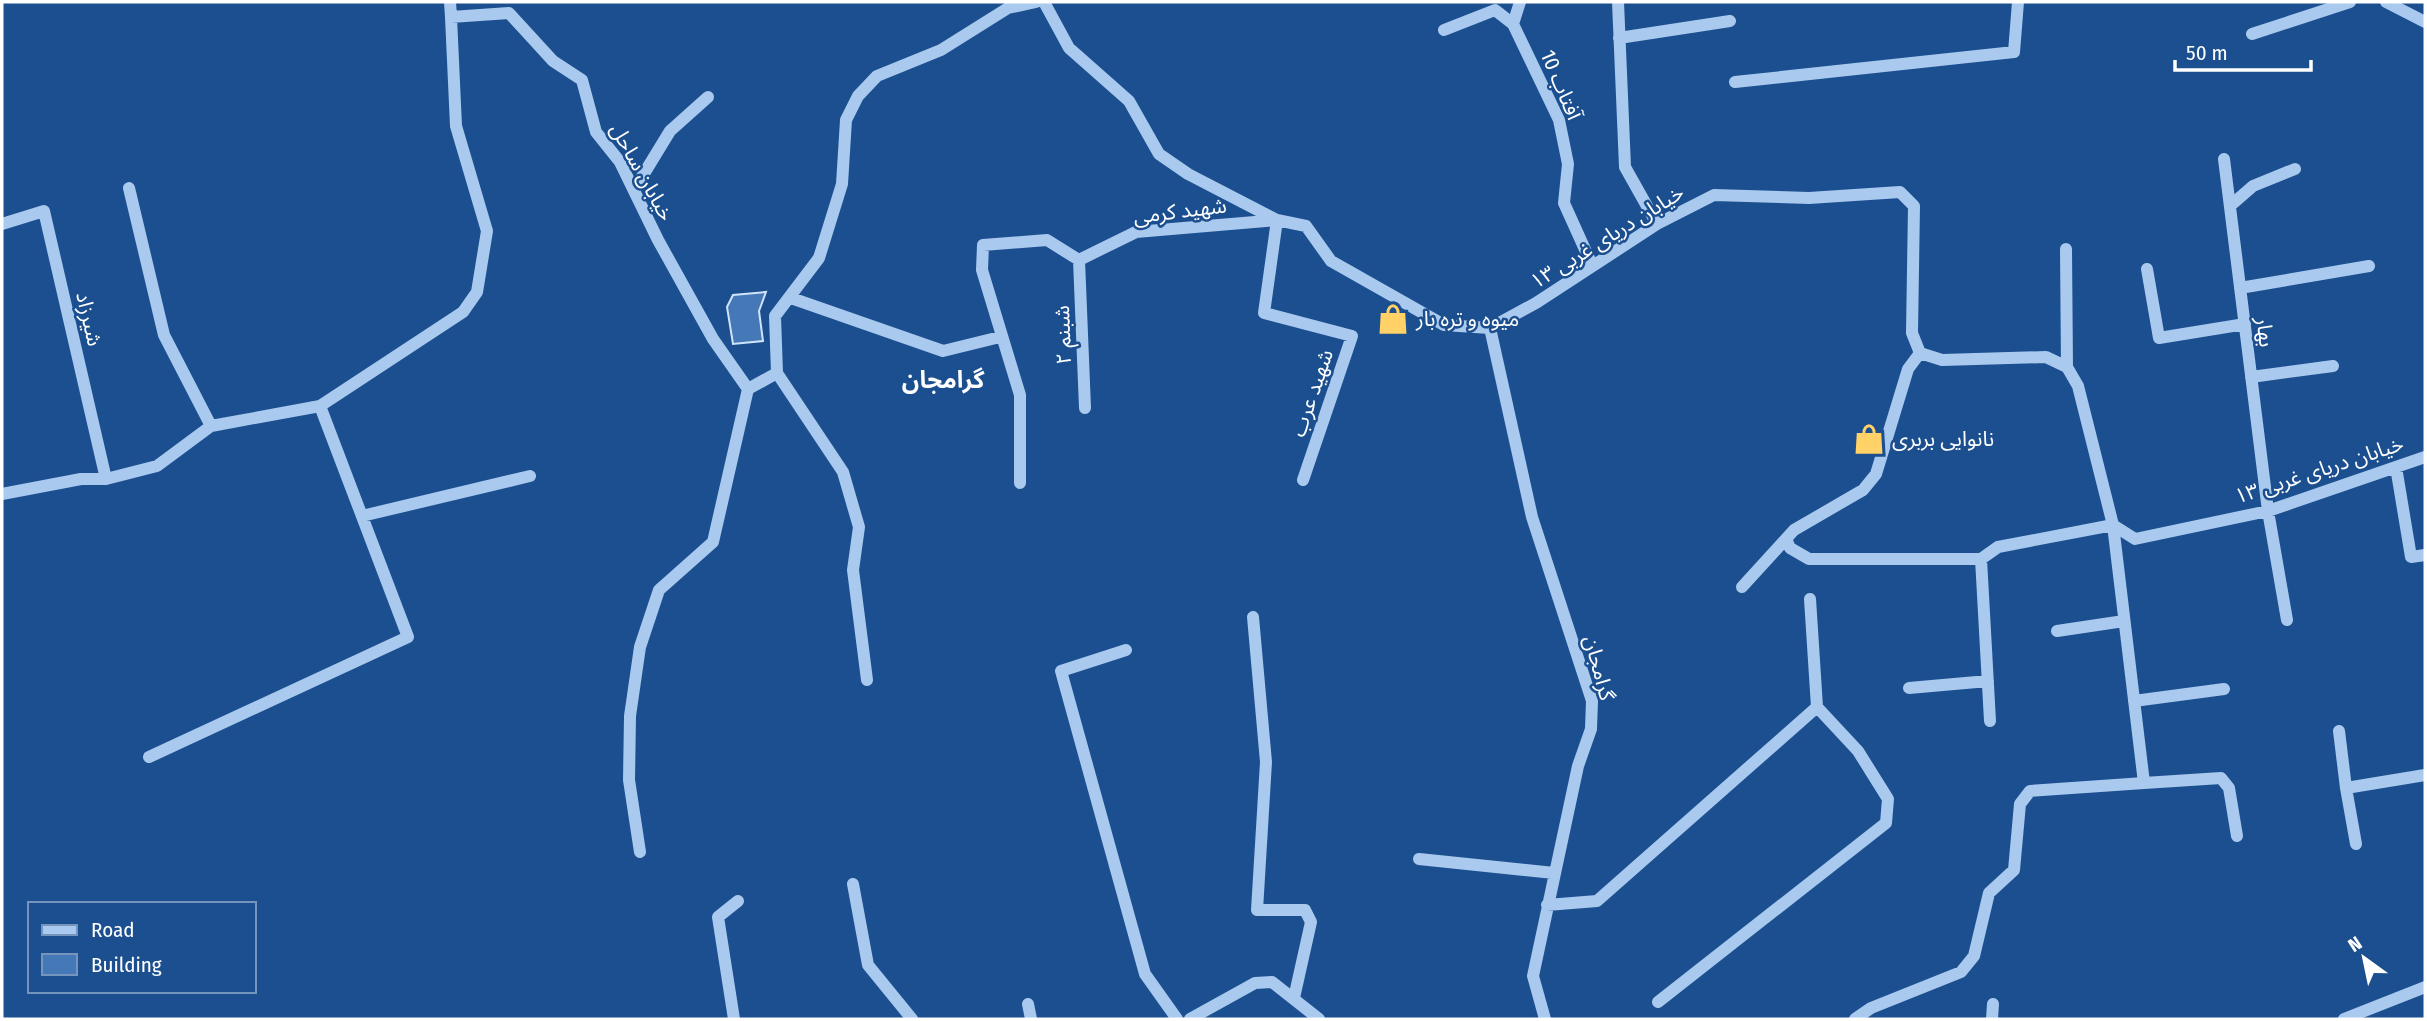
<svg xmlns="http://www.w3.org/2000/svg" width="2427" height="1021" viewBox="0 0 2427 1021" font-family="'Fira Sans Condensed','Noto Sans Arabic',sans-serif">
<rect width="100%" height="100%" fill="#1b4f8f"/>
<path fill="#4478b7" stroke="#cfe3fa" stroke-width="2" d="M766,292L759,311L763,341L733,344L727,307L733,295Z"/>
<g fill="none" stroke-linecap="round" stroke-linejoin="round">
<path stroke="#a9c9ee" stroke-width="12" d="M450,2L451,17L509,13L553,61L582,80L596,132L620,162L658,240L713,339L748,389
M1044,2L1069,48L1129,101L1159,154L1188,174L1277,220L1306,226L1331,261L1444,325L1490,328
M1520,2L1513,24L1559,120L1568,164L1564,203L1592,265
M1618,2L1625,167L1657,224
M2386,2L2425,22
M1444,30L1495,10L1513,24
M2252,34L2350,2
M1619,38L1730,21
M1735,82L2014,52L2018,2
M2224,159L2268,511L2287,620
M129,188L164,335L211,426
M634,190L670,131L708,97
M2230,206L2253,186L2295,169
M2,224L44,211L106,479
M2066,249L2067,367
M1079,260L1085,408
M2147,269L2159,338L2245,324
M2240,288L2369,266
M791,298L943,351L1000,337
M1490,328L1536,303L1657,224L1714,195L1809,198L1900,192L1914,206L1912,333L1920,353L1942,360L2046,357L2067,367L2078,386L2113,525L2135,539L2268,511L2425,457
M1490,328L1532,517L1592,701L1591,729L1578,766L1533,976L1545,1019
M777,373L843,472L859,527L853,570L867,680
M2251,377L2333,366
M2396,467L2411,557L2425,555
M1020,483V395L982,270L983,245L1047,240L1079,260L1136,232L1277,220L1264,313L1352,336L1303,480
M2,494L81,479H106L157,466L211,426L320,406L463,312L477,292L487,231L456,126L451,17
M362,516L530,476
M1787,541L1790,548L1809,559H1981L1998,547L2113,525L2144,783L2030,791L2020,804L2014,870L1989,893L1974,956L1961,972L1871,1008L1855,1019
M1981,559L1990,721
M1742,587L1794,530L1863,490L1876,474L1908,369L1920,353
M1253,617L1266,762L1257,910H1305L1311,922L1294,998
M2057,631L2124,621
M1126,650L1061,671L1145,974L1177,1019
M1909,688L1988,681
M2134,701L2224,689
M2339,731L2346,788
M149,757L408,637L320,406
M2144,783L2221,778L2229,788L2237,836
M2356,844L2346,788L2425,775
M640,852L629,780L630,716L640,647L659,590L713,542L748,389L777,373L775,316L819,258L842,184L846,120L858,96L877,76L941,50L1008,8L1036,2
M1419,859L1554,873
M853,884L868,965L912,1019
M1547,905L1597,901L1817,707L1810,599
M1658,1002L1886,823L1888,799L1858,751L1817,707
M1028,1004L1031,1019
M734,1019L718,917L738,901
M1190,1019L1255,983L1272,982L1319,1019
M1992,1019L1993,1004
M2344,1019L2425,987"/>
</g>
<defs>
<symbol id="shop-bare" viewBox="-9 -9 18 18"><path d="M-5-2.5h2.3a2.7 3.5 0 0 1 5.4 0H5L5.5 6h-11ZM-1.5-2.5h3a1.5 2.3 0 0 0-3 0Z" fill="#ffd166" stroke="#1b4f8f" stroke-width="2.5" paint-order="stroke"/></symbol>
</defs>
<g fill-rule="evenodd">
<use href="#shop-bare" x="1371" y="297" width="44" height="44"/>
<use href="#shop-bare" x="1847" y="417" width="44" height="44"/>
</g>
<g text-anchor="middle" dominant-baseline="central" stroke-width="5" stroke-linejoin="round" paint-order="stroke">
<g font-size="21" fill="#fff" stroke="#1b4f8f">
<text transform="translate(1561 85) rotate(67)">آفتاب 10</text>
<text transform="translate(642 172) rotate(61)">خیابان ساحل</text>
<text transform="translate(1180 211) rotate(-7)">شهید کرمی</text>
<text transform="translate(1607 237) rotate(-32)">خیابان دریای غربی ۱۳</text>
<text transform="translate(89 319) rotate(77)">شیرزاد</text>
<text transform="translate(2265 332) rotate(83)">بهار</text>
<text transform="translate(1063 335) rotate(-92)">شبنم ۲</text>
<text transform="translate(1312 393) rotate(-71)">شهید عرب</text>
<text transform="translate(2319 470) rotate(-18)">خیابان دریای غربی ۱۳</text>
<text transform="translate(1599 668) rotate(75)">گرامجان</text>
</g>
<g font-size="21" fill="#fff" stroke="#1b4f8f" text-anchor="start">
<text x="1416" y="319">میوه و تره بار</text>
<text x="1892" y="439">نانوایی بربری</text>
</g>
<g font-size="24" font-weight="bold" fill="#fff" stroke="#1b4f8f">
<text x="943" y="380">گرامجان</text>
</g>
</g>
<rect width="2427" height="1021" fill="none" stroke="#ffffff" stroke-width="7"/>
<rect x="28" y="902" width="228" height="91" fill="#1b4f8f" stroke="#7695bc" stroke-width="2"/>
<rect x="42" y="925" width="35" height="10" fill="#a9c9ee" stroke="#7695bc" stroke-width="2"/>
<text x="91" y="937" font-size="21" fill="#ffffff">Road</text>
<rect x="42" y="954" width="35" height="21" fill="#4478b7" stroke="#7695bc" stroke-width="2"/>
<text x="91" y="972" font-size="21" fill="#ffffff">Building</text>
<g transform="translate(2364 958) rotate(327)" stroke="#1b4f8f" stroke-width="5" paint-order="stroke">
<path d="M0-5L12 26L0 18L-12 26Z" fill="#ffffff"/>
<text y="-10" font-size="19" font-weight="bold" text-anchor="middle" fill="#ffffff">N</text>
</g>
<path d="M2175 60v10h136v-10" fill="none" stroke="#ffffff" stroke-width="3.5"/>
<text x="2186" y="60" font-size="21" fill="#ffffff" stroke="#1b4f8f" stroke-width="5" paint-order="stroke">50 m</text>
</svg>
